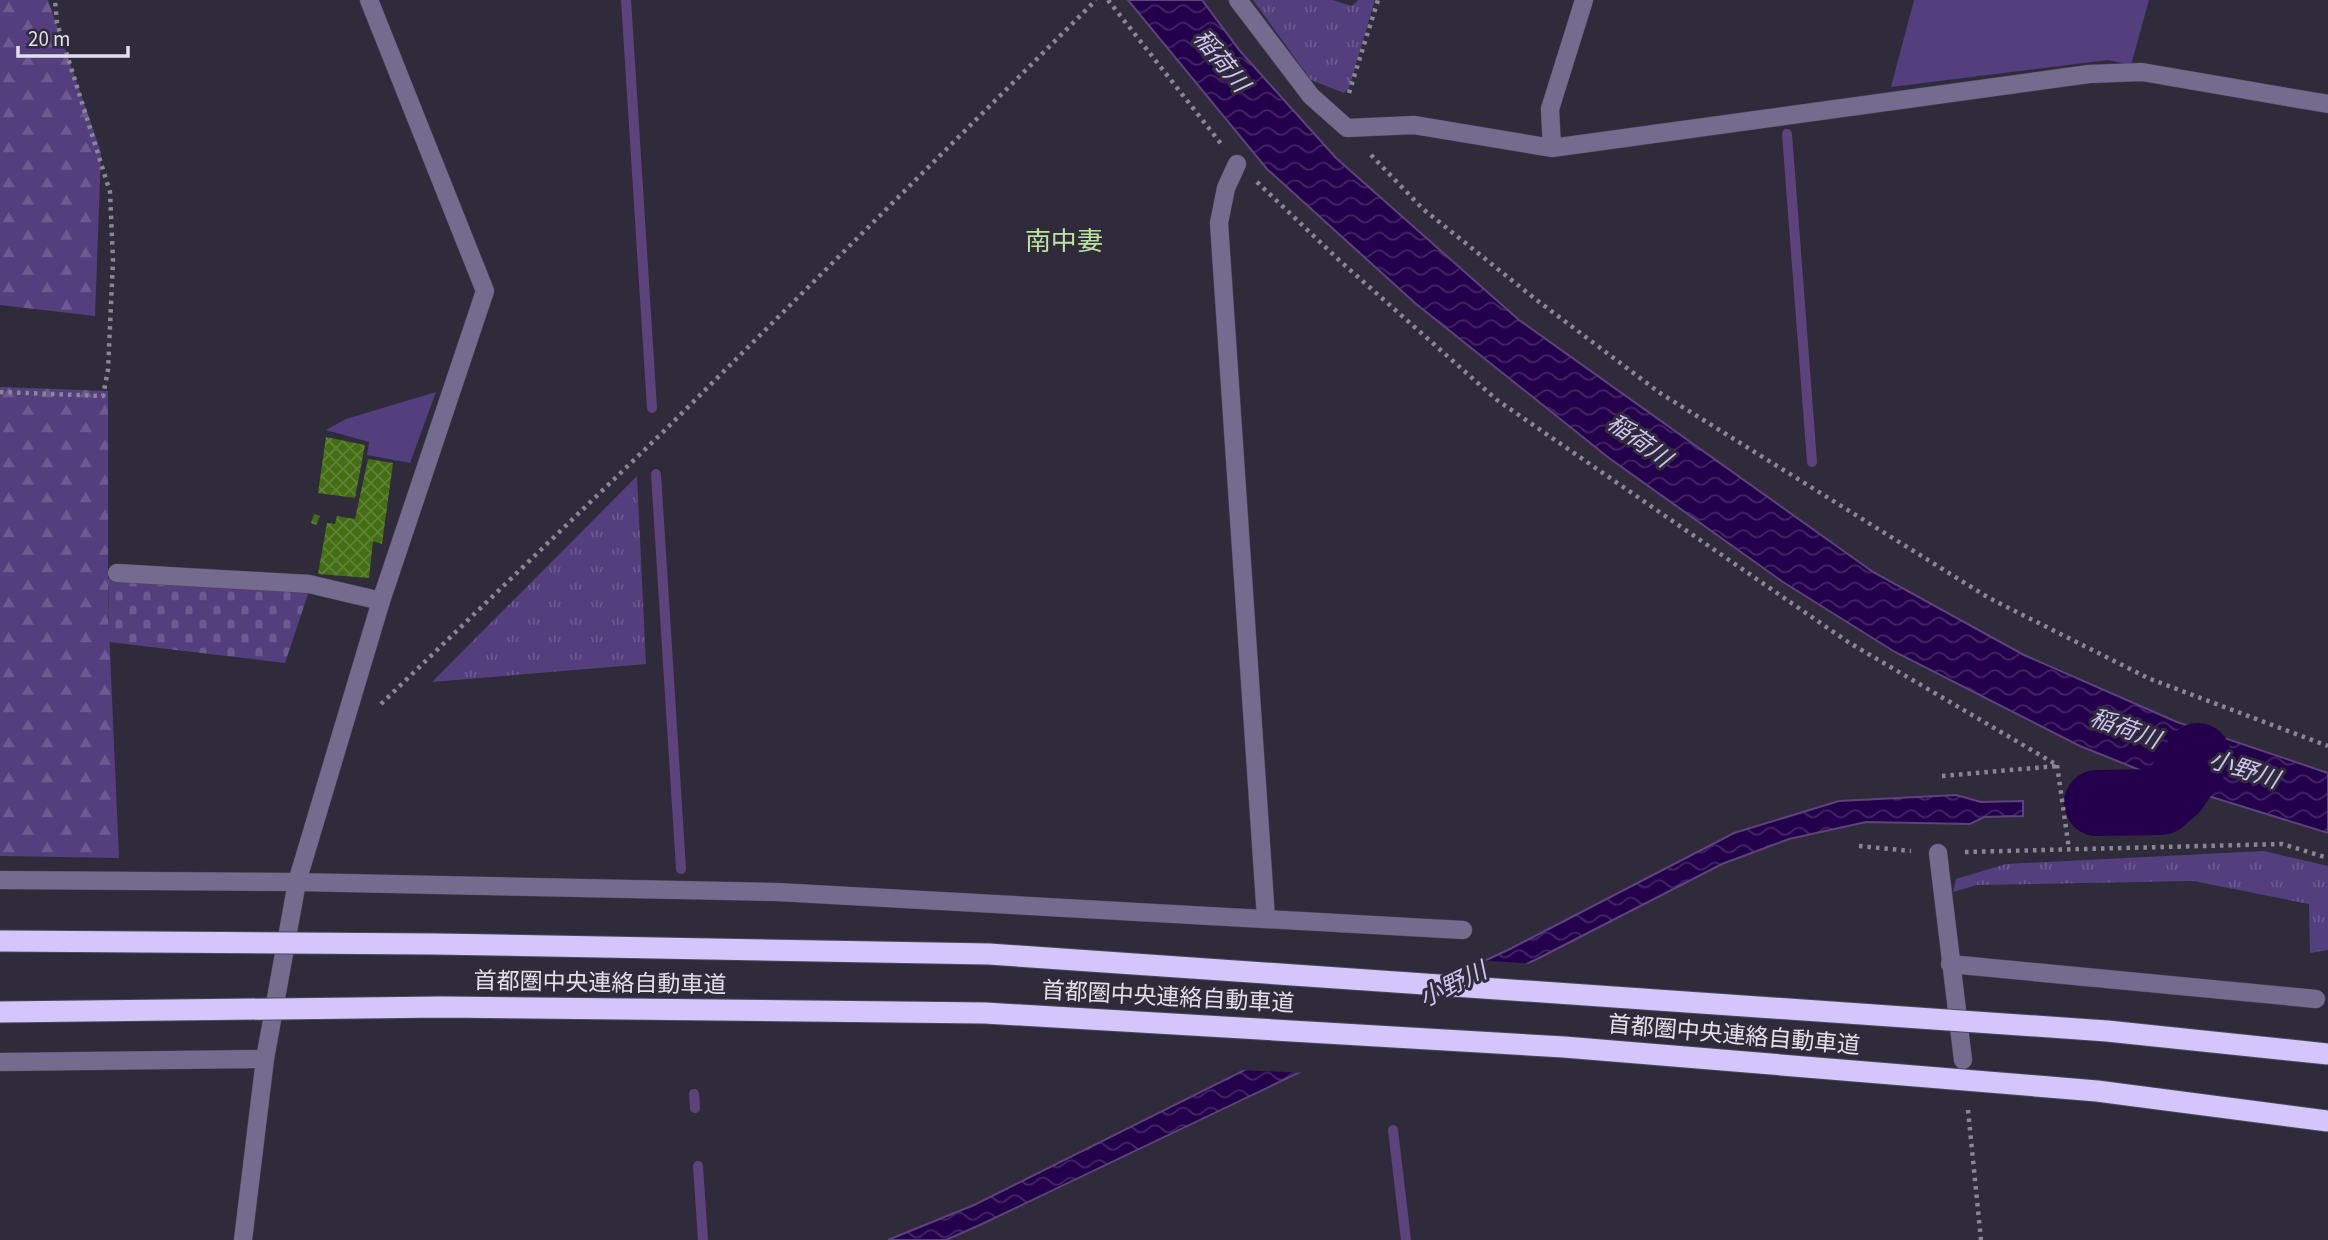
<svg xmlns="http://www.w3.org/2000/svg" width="2328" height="1240" viewBox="0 0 2328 1240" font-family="'Source Sans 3','Noto Sans JP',sans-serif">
<defs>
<pattern id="grass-tufts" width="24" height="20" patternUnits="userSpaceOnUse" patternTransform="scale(1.75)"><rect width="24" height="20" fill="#533e7e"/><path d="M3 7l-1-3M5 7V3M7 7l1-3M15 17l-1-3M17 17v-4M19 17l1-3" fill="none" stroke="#6c5a90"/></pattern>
<pattern id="forest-firs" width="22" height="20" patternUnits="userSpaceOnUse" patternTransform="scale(1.75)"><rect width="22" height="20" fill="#533e7e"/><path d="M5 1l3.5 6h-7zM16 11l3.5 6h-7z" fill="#6c5a90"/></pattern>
<pattern id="cemetery-stones" width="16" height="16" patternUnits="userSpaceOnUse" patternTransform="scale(1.75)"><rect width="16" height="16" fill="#533e7e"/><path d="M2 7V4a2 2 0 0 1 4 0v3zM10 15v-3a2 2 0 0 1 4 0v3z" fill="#6c5a90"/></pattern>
<pattern id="water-waves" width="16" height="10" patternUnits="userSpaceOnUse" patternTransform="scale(1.75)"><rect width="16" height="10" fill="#24004c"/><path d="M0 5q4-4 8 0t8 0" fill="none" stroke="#442566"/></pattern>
<pattern id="building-cross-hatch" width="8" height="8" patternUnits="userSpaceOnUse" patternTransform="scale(1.75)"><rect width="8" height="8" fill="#446e13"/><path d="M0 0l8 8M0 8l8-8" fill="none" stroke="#5f8236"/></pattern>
</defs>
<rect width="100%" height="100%" fill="#2f2b3b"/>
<path fill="url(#grass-tufts)" d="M1253,0H1332L1352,6L1358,0H1375L1349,88L1344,93L1311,80Z
M637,476L646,664L432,682Z
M2264,851L2328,866V950L2310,953L2309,904L2193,881L1977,885L1953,892L1956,879L2006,864Z"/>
<path fill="url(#forest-firs)" d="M0,0H48L101,152L95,316L0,305Z
M0,387L108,391V607L119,858L0,856Z"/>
<path fill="url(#cemetery-stones)" d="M108,578L309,591L285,663L109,642Z"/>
<path fill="#533e7e" d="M1914,0H2149L2131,65L2108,60L1891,87Z
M436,392L410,463L367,455L369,442L326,430L346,419Z"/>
<path fill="url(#water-waves)" stroke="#5d437c" stroke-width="2" d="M1128,0H1202L1240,51L1336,158L1519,320L1873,572L2024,655L2177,722L2328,773V833L2192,791L2080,746L1895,652L1783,582L1609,458L1415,303L1267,169Z
M1956,795L1981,802L2023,801V816L1984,817L1970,824L1866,822L1789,839L1722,864L1539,958L982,1224L946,1240H888L974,1205L1311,1037L1379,1010L1510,949L1734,833L1839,801Z"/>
<path fill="#2f2b3b" d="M1478,960L1535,964L1309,1073L1238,1070L1309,1034L1378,1007Z"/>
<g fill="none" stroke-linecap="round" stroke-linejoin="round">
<path stroke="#5d437c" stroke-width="10" d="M626,0L652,408
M1787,134L1812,462
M656,474L681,869
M694,1094L695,1108
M1393,1130L1406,1240
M698,1166L703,1240"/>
<path stroke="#24004c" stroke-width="66" d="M2097,803L2161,802L2175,790L2198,756"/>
</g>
<path fill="url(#building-cross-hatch)" d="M326,437L365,445L355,498L318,493Z
M368,459L393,463L382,544L373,541L369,578L318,574L327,523L335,524L337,516L355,519Z
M314,514L320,516L316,525L311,523Z"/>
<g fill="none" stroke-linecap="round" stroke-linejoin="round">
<defs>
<path id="minor" d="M1238,0L1311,96L1347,128L1414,125L1552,148L2089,74L2142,72L2328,104
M1552,148L1550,109L1584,0
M1237,164L1226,188L1219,223L1266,918
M117,573L309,584L381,601
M1938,853L1963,1060
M0,880L297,882L777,892L1463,930
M1950,964L2316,999
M0,1062L265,1059
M243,1240L265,1059L297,882L381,601L485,291L369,0"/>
</defs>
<use href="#minor" stroke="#4c4857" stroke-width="19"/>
<path stroke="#8a8694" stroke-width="4.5" stroke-dasharray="3.5 5" stroke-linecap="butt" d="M1108,0L1222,145
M1349,93L1378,0
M1371,155L1423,209L1534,298L1660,393L1989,598L2150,679L2328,746
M1257,182L1340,261L1497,400L1848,642L2057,765
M0,392L103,396L108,370L113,261L110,192L57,23L55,0
M381,704L663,432L1096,0
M2057,765L2069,849
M1942,776L2057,766
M1859,846L1911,851
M1965,852L2282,844L2328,858
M1968,1110L1981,1240"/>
<use href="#minor" stroke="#756b8f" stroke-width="18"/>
<defs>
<path id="highway-bridge" d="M0,941L435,944L989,954L2107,1031L2328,1054
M0,1012L442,1007L985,1013L1564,1047L2097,1091L2328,1121"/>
</defs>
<use href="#highway-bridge" stroke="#4c4857" stroke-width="23" stroke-linecap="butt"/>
<use href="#highway-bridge" stroke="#d4c6fc" stroke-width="21"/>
</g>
<g text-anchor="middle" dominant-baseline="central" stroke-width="6" stroke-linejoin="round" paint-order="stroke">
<g font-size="23" fill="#e3e0eb" stroke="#2f2b3b">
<text transform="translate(600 983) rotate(1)">首都圏中央連絡自動車道</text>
<text transform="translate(1168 997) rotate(3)">首都圏中央連絡自動車道</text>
<text transform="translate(1734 1035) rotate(5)">首都圏中央連絡自動車道</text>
</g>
<g font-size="24" font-style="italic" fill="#cfc3f0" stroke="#2f2b3b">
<text transform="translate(1221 61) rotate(51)">稲荷川</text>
<text transform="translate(1639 441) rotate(36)">稲荷川</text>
<text transform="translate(2125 729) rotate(20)">稲荷川</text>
<text transform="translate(2244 770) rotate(18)">小野川</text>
<text transform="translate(1453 985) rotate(-26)">小野川</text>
</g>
<g font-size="26" fill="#bce39e" stroke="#2f2b3b">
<text x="1064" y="241">南中妻</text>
</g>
</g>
<path d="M18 46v10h110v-10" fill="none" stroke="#e3e0eb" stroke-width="3.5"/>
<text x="28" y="46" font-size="21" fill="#e3e0eb" stroke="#2f2b3b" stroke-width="5" paint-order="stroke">20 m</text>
</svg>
